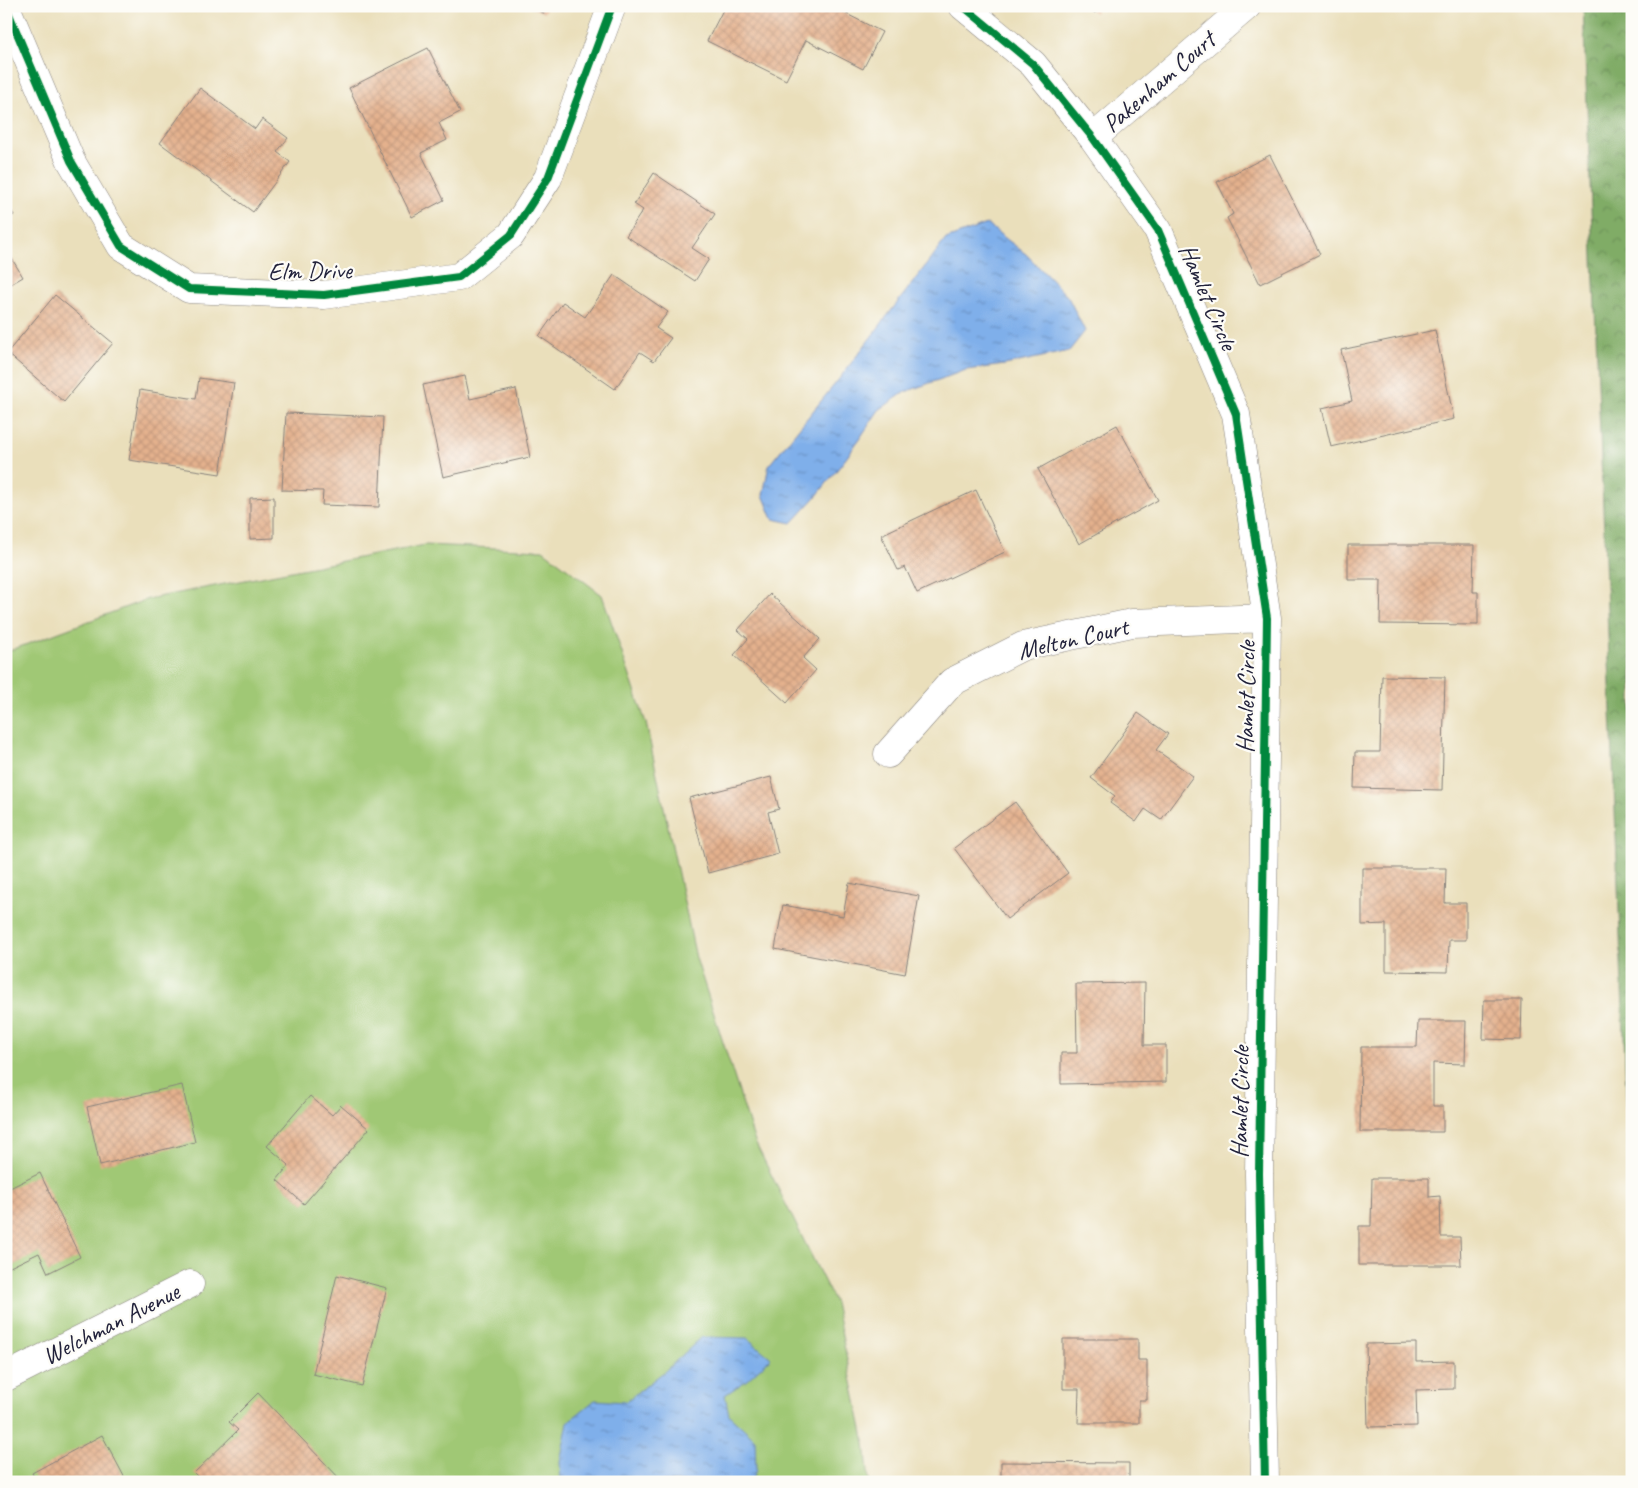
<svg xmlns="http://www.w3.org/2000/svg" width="1638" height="1488" viewBox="0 0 1638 1488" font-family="Caveat,sans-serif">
<defs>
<pattern id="forest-crowns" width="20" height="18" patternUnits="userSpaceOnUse" patternTransform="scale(1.25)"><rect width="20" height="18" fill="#80ac66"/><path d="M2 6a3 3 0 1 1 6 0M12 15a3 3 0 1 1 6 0" fill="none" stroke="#688c55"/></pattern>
<pattern id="water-ripples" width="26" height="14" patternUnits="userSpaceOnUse" patternTransform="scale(1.25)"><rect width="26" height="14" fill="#7fafea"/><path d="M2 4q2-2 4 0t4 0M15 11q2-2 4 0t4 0" fill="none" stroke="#688ebf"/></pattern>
<pattern id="building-cross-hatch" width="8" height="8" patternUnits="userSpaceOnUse" patternTransform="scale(1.25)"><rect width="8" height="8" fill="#e4b18d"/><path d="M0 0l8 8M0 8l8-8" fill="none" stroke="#c3987b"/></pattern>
</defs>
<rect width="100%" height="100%" fill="#fdfcf7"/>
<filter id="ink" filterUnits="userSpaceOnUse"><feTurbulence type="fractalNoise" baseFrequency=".02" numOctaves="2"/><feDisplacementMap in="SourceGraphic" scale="10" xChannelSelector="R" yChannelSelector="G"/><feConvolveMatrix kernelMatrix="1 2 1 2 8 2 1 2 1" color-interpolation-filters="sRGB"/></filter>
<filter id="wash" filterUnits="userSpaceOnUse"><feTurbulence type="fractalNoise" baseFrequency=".0096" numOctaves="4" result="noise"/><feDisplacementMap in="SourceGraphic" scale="20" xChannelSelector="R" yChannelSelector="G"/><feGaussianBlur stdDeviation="1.12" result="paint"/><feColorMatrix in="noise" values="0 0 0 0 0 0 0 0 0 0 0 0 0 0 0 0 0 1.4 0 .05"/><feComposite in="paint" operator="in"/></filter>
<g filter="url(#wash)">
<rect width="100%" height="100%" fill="#eadfbb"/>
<path fill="#a0c874" stroke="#617558" d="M425,545L543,550L602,595L646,723L696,958L755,1142L835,1303L865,1443L869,1482H6V652L148,599Z"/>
<path fill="url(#forest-crowns)" stroke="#516750" d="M1583,6H1632V1239Z"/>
<path fill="url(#water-ripples)" stroke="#506892" d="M987,224L1027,255L1068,297L1085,331L1069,351L1005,365L966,370L905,392L879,410L847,457L816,497L792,523L773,519L763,495L769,465L839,379L946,239Z
M702,1337L747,1338L771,1358L747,1380L725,1395L729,1415L755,1439L756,1470L751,1482H561L560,1462L568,1422L595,1400L625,1402L665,1371Z"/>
<g id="blocks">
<path fill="url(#building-cross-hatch)" d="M528,6H547L544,13Z
M725,6H831L882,32L863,69L806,40L786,80L707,41Z
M1086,6H1099L1095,13Z
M428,48L460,112L439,123L447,140L421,153L444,200L412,217L349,88Z
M200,88L255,129L262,119L288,138L277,152L290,162L253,212L160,143Z
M1270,155L1320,254L1260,284L1227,218L1233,214L1217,182Z
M654,173L715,214L692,248L709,259L695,281L626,236L643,210L634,204Z
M6,202L14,215L6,220Z
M6,249L23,277L6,287Z
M614,275L668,312L656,328L671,338L654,361L640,352L615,389L539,336L563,302L585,317Z
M55,295L113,343L64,402L7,353Z
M1435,330L1454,419L1331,447L1322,408L1352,401L1341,350Z
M465,376L470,399L516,389L530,457L443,477L423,385Z
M199,378L234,383L220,474L129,460L140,390L196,399Z
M286,413L383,417L379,507L322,505L323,491L282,490Z
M1117,425L1158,500L1079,544L1038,469Z
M976,490L1005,552L917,593L905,567L898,570L881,535Z
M274,497V538L250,539V498Z
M1348,545H1474L1473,592H1478V625L1380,624L1381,580H1348Z
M770,594L820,639L803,658L816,670L787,703L734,655L748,639L738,630Z
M1382,676L1445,677L1442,790L1354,788L1355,752H1380Z
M1138,713L1168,734L1156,750L1193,776L1161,820L1145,809L1136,822L1110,803L1115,796L1091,778Z
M771,777L779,809L768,812L778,854L708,873L689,798Z
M1015,802L1068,873L1007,919L954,848Z
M1362,868H1446L1445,903H1466V940H1449L1448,972L1386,971V924L1362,925Z
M849,883L919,896L905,974L775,949L783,905L843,916Z
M1145,983L1144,1045H1166V1082L1061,1084V1053H1077L1076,984Z
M1484,1000H1522L1521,1040L1483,1039Z
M1418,1021H1466L1465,1064L1433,1063V1106H1443V1132H1360L1361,1047H1417Z
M182,1085L195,1142L100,1165L87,1107Z
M310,1096L332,1115L341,1105L369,1129L304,1204L277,1180L289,1165L267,1146Z
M40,1173L80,1257L48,1273L39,1253L6,1269V1190Z
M1372,1178H1429V1197L1440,1196L1441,1237H1460L1461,1265H1359V1226H1371Z
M337,1275L387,1288L362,1386L313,1374Z
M1063,1339H1138V1360H1147V1400H1139V1423H1078L1079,1389H1063Z
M1416,1343V1362L1454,1361V1389L1416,1390L1417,1426L1368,1427L1366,1344Z
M258,1393L343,1482H203L194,1473L238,1430L229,1422Z
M102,1435L127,1482H37L32,1473Z
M1001,1462L1129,1463V1482H1001Z"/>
</g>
</g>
<g filter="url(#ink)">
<use href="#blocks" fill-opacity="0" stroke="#86807b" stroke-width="1"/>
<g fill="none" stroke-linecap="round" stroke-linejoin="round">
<defs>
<path id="street" d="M963,6L1033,64L1093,138L1158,230L1236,414L1267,618L1259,1174L1265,1482
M6,7L71,161L121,246L189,289L324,295L459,277L511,235L548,178L612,6
M1093,138L1247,6
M888,754L952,682L1023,646L1132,623L1267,618
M6,1377L190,1284"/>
</defs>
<use href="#street" stroke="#86807b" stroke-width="29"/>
<use href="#street" stroke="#fff" stroke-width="28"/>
<defs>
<path id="cycleway" d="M963,6L1033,64L1093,138L1158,230L1236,414L1267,618L1259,1174L1265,1482
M6,7L71,161L121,246L189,289L324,295L459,277L511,235L548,178L612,6"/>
</defs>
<use href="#cycleway" stroke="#fdfcf7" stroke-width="11"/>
<use href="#cycleway" stroke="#00873e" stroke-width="8"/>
</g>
</g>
<g text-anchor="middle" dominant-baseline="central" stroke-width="4.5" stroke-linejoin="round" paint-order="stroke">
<g font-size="25" fill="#22223b" stroke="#fdfcf7">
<text transform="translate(1159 82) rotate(-41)">Pakenham Court</text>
<text transform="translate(310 271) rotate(-1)">Elm Drive</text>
<text transform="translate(1208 297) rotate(67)">Hamlet Circle</text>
<text transform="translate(1073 639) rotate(-13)">Melton Court</text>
<text transform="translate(1246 697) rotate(-89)">Hamlet Circle</text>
<text transform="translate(1240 1102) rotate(-89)">Hamlet Circle</text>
<text transform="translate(111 1324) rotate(-27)">Welchman Avenue</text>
</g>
</g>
<rect width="1638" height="1488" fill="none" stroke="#fdfcf7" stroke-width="25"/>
</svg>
